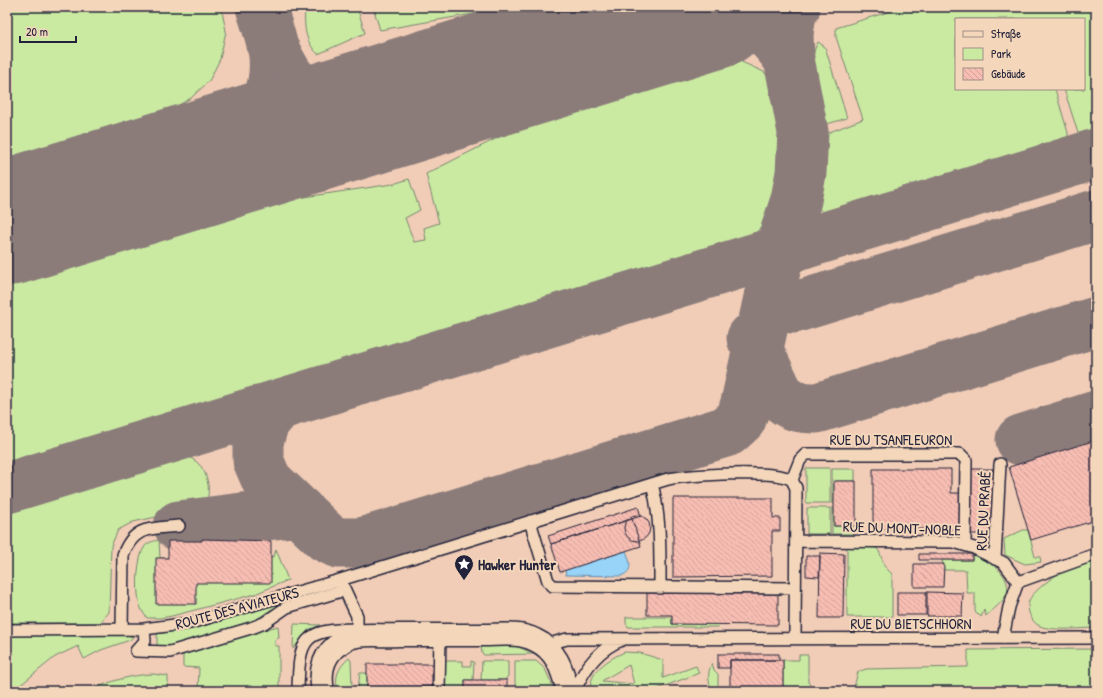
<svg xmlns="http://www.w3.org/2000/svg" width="1103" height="698" viewBox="0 0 1103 698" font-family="'Patrick Hand',sans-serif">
<defs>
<pattern id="building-back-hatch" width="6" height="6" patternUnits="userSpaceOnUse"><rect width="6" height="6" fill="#f7bdb2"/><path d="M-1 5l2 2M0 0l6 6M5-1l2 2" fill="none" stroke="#d3a29a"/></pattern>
</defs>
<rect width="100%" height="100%" fill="#f4d7ba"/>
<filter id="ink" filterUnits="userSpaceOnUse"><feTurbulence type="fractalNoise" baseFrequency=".025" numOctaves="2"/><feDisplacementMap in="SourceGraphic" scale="8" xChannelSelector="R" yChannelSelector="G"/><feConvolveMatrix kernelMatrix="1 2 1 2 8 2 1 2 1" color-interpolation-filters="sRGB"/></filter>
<g filter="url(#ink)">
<path fill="#f1ccb6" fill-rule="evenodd" d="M7,7H1096V691H7ZM956,19H1084V89H956Z"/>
<path fill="#caeaa2" stroke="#76866e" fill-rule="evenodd" d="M7,7H221L226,31L220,59L209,81L191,98L158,117L7,163Z
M305,7H357L365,33L318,54C304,41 304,25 305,7Z
M373,7H515L491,14L490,11L380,30Z
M904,7H1096V140L1082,138L1078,133L1064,89H1084V19H956V89H1055L1068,133V143L1060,153L841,218L828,217L816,206L812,195L817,137L863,119L836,37V28Z
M818,42L825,47L847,118L817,127C815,103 806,62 818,42Z
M735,59L764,72L782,96L787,123L788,151L783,181L772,210L757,232L732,250L7,474V283L264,203L393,184L409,179L420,210L405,218L414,242L426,240L424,228L439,223L426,174L529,122Z
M170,454C179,455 187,455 194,460C208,469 212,492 205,505L198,508L133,522L118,530L111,546L109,612L100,623H7V504Z
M806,468H830V503H806Z
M832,469H855V481H834V503H832Z
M807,508H830V534H807Z
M832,508H834V526H854V534H832Z
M1023,530H1028L1035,557H1040L1041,562L1025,564L1005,555L1004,539Z
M202,539H248L247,541L268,556L274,557L276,549L288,580L255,594L172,616L160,618H147C143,613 140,608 139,601C136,588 137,557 145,546C149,542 154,541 159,540L160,558H168L202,541Z
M847,545L876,548L879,551L885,567L892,574V617H847Z
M975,555C989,559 1012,576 1007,593C1004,602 993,609 986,616L984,610L981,617L975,611V593H967L966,570H944L942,560H972V556Z
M1096,561V628C1082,628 1049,632 1038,625C1031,621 1026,609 1029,601C1031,593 1054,576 1061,572C1071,566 1085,564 1096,561Z
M287,600L288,605L272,609L243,628L170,648L157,645V634L204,626Z
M626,617H672V624H719L718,627H628L626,623Z
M294,624L320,625L308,630L293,649Z
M278,626L279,638L275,639V646H279V689L265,691H198L199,668L183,667V655L186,651Z
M7,635H127L133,637L130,640L101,650L84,659L78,646L55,657L13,691H7Z
M481,646H516L534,654L484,655L482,653Z
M1096,649V691H853L858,672L866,669L968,667V650Z
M625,652L640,653L663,660V678L696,666L699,673L652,691H591C587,672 610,658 625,652ZM629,665L634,684L602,681L603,680Z
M799,655H808V682L814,691H783V660H799Z
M349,658L351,661L352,688L358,689L360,673H367V691H338C334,677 338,668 349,658Z
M445,661H463V666H471V661L474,662L473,680H465V691H445Z
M482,661H508V676L505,680H481Z
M515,661H536L545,669L555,691H538V688L517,687L515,684Z
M712,663L714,670L718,674V691H712C708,681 707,673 712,663Z
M153,674L168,676V691H90C109,681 131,675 153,674Z"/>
<path fill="#97d4f8" stroke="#688dac" d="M626,551C630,562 634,571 621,576L566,575L565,570Z"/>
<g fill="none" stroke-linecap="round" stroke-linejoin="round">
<path stroke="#8b7c7a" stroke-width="51" d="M707,8C746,12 767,27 789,59
M272,46C278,57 283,69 290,78C306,97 333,111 358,109C379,108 401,101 421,96
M182,169C200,162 219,156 234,144C265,122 279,85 273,48C270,34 265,20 261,7
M793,308L1096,215
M752,338L779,395C791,407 801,408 817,408L1096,322
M278,405L264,422L258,442V460L267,481L326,537L338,543H362L728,431L741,419L746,403L779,252L796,200L801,173L803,132L789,59L788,34L791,13L795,7
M1021,440L1096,416
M7,488L1096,154
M179,526L299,511"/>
<path stroke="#8b7c7a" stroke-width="126" d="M7,223L710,7"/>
</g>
<path fill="url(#building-back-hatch)" stroke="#22223b" d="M1096,440V520L1031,540L1009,467Z
M873,469H951V493H960V529H873Z
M970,469H993V534H970Z
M834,481H856V526H834Z
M673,498H773V518H780V531H772V576L673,577Z
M638,507L641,516L551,544L548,536Z
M624 528a13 13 0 1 1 26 0a13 13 0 1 1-26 0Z
M632,519L641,546L560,572L551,544Z
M202,539L271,541V583H196V604H156V558H168V541H202Z
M820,553L844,554L843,618H819Z
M919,554H972V560H919Z
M806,556H820L819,577L806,576Z
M914,564H944L943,587H914Z
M897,592H926V615H897Z
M927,592L963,593L962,616H927Z
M647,593L778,594V625L672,624V615H647Z
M718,654H779V660H730V668H718Z
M730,660H783V691H730Z
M367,664H432V687H399V691H367Z
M465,680H507V691H465Z"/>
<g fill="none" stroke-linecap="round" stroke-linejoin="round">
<defs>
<path id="service" d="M792,480L800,460L806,454H960L966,460L965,544
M652,484C661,518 660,553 660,588
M530,521L548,581L553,586L795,588
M796,541L954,542L974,548L1004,563L1018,582
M995,559L1000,464
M342,584L357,616V636
M122,629L123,555C134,525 152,529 179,526
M7,630L144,629L190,623L340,580L668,479C690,475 775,469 792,480L796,488L795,638
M1003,638L1009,607L1018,582L1096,554
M548,648L556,642L567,639L1096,638
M136,651L170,652L251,628L264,623L287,607L345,590
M136,651L145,641L144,629
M298,691C299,638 303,630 356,629
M439,691L440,635
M575,691C584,668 600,648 624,639"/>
<path id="minor" d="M323,691C319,671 323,653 342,642C346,639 352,637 357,636C370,634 385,636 399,635C427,635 456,635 484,635C500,635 520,632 535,640C557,650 562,670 568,691"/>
</defs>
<use href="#service" stroke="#22223b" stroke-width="14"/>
<use href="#minor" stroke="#22223b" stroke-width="25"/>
<use href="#service" stroke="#f4d7ba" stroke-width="11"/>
<use href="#minor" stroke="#f4d7ba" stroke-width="22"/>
</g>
</g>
<defs>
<symbol id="sight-pin" viewBox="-11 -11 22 30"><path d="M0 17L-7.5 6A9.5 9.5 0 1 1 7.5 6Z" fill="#22223b" stroke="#f4d7ba"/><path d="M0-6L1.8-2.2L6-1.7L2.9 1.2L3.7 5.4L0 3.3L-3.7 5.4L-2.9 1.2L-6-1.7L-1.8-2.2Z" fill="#fff"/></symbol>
</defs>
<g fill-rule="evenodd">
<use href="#sight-pin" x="453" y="553" width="22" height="30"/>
</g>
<g text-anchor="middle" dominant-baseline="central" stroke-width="4" stroke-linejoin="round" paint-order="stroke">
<g font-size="15" fill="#22223b" stroke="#f4d7ba">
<text x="891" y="439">RUE DU TSANFLEURON</text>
<text transform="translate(983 511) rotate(-87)">RUE DU PRABÉ</text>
<text transform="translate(902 528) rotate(2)">RUE DU MONT-NOBLE</text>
<text transform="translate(237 608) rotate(-15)">ROUTE DES AVIATEURS</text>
<text x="911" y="623">RUE DU BIETSCHHORN</text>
</g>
<g font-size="15" font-weight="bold" fill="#22223b" stroke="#f4d7ba" text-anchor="start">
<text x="478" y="564">Hawker Hunter</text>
</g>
</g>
<rect width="1103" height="698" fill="none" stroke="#f4d7ba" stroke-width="24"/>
<rect x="12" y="12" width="1079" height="674" fill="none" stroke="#22223b" stroke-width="1.5" filter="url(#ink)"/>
<rect x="955" y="18" width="130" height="72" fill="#f4d7ba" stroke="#a08f87"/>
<rect x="963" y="31" width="20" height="6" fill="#f4d7ba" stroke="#a08f87"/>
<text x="991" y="38" font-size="12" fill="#22223b">Straße</text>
<rect x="963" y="48" width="20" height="12" fill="#caeaa2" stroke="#a08f87"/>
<text x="991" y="58" font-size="12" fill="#22223b">Park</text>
<rect x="963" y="68" width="20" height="12" fill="url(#building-back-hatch)" stroke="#a08f87"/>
<text x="991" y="78" font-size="12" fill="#22223b">Gebäude</text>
<path d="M20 36v6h56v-6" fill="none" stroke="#22223b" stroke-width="2"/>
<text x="26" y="36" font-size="12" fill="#22223b" stroke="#f4d7ba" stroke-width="3" paint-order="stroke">20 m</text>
</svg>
